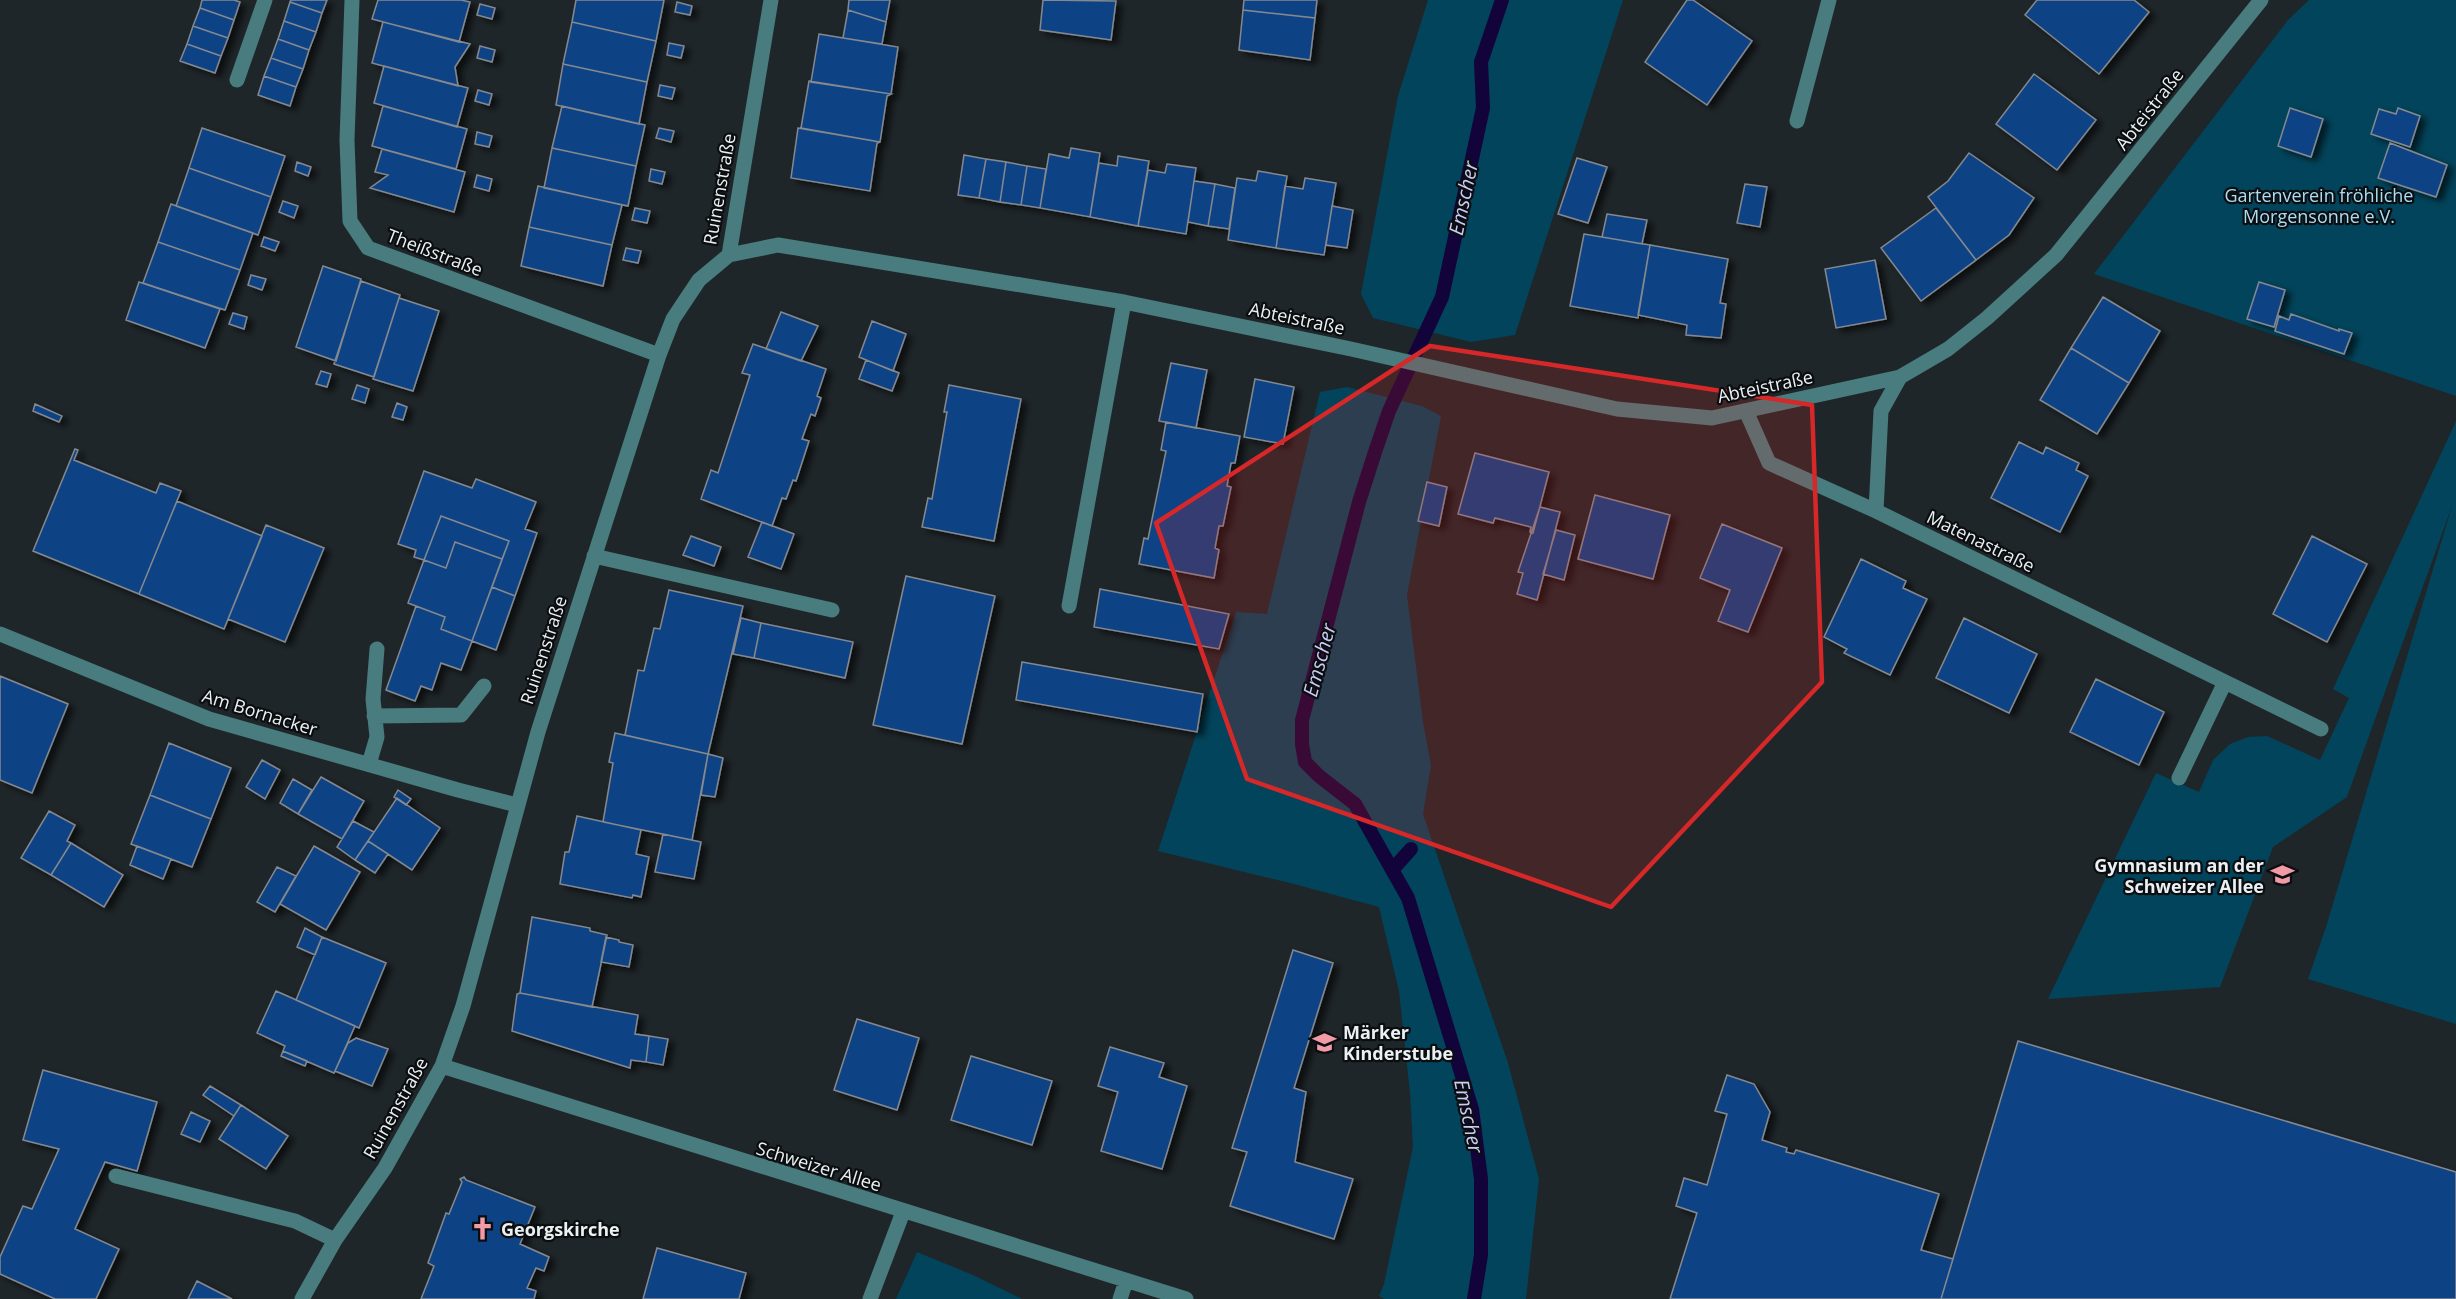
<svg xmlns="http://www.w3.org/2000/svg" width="2456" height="1299" viewBox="0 0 2456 1299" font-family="'Open Sans',sans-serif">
<defs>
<filter id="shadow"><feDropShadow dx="6" dy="4" stdDeviation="3" flood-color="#0009"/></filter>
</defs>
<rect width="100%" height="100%" fill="#1f2629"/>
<path fill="#02445b" d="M1428,0H1623L1515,335L1471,342L1373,318L1361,294L1398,96Z
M2309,0H2456V396L2094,274L2288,20Z
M1347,387L1422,406L1441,416L1407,595L1423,722L1431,765L1423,814L1508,1063L1539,1179L1526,1299H1384L1379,1296L1384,1284L1413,1147L1410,1093L1399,991L1379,907L1294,884L1158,851L1236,612L1267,614L1320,392Z
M2456,421V1024L2308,979L2326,927L2452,506L2347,797L2273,847L2220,987L2048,999L2156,773L2199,792L2213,760L2230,744L2248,737L2267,736L2320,760L2349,698L2333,689Z
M917,1252L973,1275L1022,1299H896Z"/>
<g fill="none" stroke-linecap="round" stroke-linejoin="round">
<path stroke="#13033b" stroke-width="14" d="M1393,869L1411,849
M1474,1299L1481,1255V1179L1472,1109L1408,898L1355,804L1319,776L1305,762L1302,744V720L1359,502L1375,452L1389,411L1442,297L1483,108L1481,62L1502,0"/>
</g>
<path fill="#104285" stroke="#84898f" stroke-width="1.5" filter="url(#shadow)" d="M202,0H234L240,2L234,20L200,8Z
M291,0H327L322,13L290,2Z
M378,0H461L470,2L459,42L372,19Z
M576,0H664L656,41L572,22Z
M849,0H890L886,22L848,10Z
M1043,0L1116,1L1111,40L1040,30Z
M1244,0H1317L1315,18L1243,10Z
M1687,0H1693L1752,41L1707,105L1645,62Z
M2037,0H2134L2149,12L2099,74L2025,15Z
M290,2L322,13L316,32L284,21Z
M677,2L692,6L690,15L675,12Z
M480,4L495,8L492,19L477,15Z
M200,8L234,20L228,38L193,26Z
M848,10L886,22L882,44L843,38Z
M1243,10L1315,18L1310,60L1239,50Z
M284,21L316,32L309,50L278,39Z
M383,22L470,44L455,67L458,86L372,63Z
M572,22L656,41L647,82L563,64Z
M193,26L228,38L221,56L187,44Z
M819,34L898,47L891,94L811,82Z
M278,39L309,50L303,69L271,58Z
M669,43L684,46L681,58L667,55Z
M187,44L221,56L215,73L180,61Z
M480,46L495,50L492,62L477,58Z
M271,58L303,69L296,87L264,76Z
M563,64L647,82L639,124L556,105Z
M384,66L468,88L457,127L374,103Z
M2034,74L2096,120L2057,170L1996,124Z
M264,76L296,87L290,106L258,95Z
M809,81L891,94L887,96L880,142L801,128Z
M660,85L675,88L672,99L658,96Z
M478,90L492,94L489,105L475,101Z
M383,106L467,129L456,169L372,146Z
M562,106L645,125L636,166L552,148Z
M2290,108L2323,119L2311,157L2278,146Z
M2398,108L2420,116L2410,147L2371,134L2379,109L2396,114Z
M202,128L285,156L271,197L189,168Z
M659,128L674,131L671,142L656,138Z
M798,128L880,142L877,143L870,191L791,178Z
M477,132L492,136L489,147L475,144Z
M2390,143L2447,165L2436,197L2378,178Z
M552,148L636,166L628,206L544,188Z
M1071,148L1100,153L1090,217L1040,208L1049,154L1069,158Z
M382,149L465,172L454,212L370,188L388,175L375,172Z
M1969,153L2034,198L2009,235L1976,260L1928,197L1948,181Z
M964,155L986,159L979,198L958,195Z
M1118,156L1149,161L1138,226L1090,217L1099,163L1117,166Z
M1577,158L1607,167L1588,223L1558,214Z
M986,159L1006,162L1000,202L979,198Z
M297,162L311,167L308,176L295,171Z
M1006,162L1027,166L1021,205L1000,202Z
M1167,164L1196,168L1186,234L1138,226L1148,170L1165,173Z
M1027,166L1046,169L1040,208L1021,205Z
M189,168L271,197L258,235L176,206Z
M651,169L665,172L662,184L649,181Z
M1258,171L1287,176L1276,248L1228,240L1237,178L1256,181Z
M477,175L492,179L489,191L474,187Z
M1305,178L1336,183L1324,255L1276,248L1285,186L1303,189Z
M1194,181L1215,184L1208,226L1188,222Z
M1215,184L1235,188L1229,229L1208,226Z
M1745,184L1767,187L1760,227L1737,223Z
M538,186L622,205L612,245L529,227Z
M283,201L298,206L294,218L279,212Z
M171,204L253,233L240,270L158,242Z
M1332,206L1353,210L1347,248L1326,245Z
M635,208L650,211L647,223L632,220Z
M1936,208L1976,260L1921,301L1881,248Z
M1607,214L1647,220L1642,244L1602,237Z
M529,227L612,245L603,286L521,266Z
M1584,234L1650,245L1638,318L1570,306Z
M264,237L279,242L275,251L261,246Z
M158,242L240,270L225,310L143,283Z
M1650,245L1728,259L1720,303L1726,304L1721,338L1686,335L1687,325L1638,315Z
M626,248L641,251L638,263L623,260Z
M1875,260L1886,319L1836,328L1825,269Z
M323,266L361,279L336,361L296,347Z
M251,275L266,279L262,290L248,285Z
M361,281L400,295L374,377L334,364Z
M139,282L220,309L205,348L126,320Z
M2259,282L2285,290L2274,327L2247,319Z
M2103,297L2160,331L2129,383L2071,348Z
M399,298L439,311L413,391L373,379Z
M781,312L818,326L801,361L766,349Z
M233,313L247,317L244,329L229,324Z
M2291,314L2339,331V329L2352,333L2344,354L2275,331L2279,316L2289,320Z
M872,321L906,334L893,371L859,357Z
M753,344L826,369L817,396L821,398L815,416L811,414L802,439L809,441L796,481L793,480L786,499L782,498L772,526L701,499L711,470L718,473L750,375L742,373Z
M2071,348L2129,383L2097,434L2040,400Z
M866,360L899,373L892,391L859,379Z
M1171,363L1207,370L1196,428L1159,421Z
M321,371L331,374L327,387L316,384Z
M1255,379L1294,387L1283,444L1244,437Z
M357,385L369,389L365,403L352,399Z
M949,385L1021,399L994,541L922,527L928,498L932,499L947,412H944Z
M397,403L407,407L403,420L392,417Z
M35,404L62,416L59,422L33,411Z
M1166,422L1240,436L1235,463H1231L1227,486L1231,487L1223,526H1219L1215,548L1219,550L1214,578L1139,564L1144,538L1148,539L1166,451L1161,450Z
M2019,442L2043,454L2046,447L2079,463L2076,470L2088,476L2060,532L1991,498Z
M75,449L78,450L74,460L156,493L160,483L181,491L139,594L33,551Z
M1475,453L1549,472L1533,533L1530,532L1531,527L1495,518L1493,523L1458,514Z
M424,471L472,488L476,479L536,502L525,529L537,533L515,596L492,587L509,541L441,516L424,560L414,557L416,550L398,544Z
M1427,482L1447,487L1439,526L1418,521Z
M1595,495L1670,515L1653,579L1578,559Z
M177,501L262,536L224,629L139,594Z
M1540,507L1560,512L1537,600L1517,594L1523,573L1518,572Z
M441,516L509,541L502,559L455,542L446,568L424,560Z
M762,522L794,534L781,569L748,557Z
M1722,524L1782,548L1748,632L1718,621L1730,590L1700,578Z
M266,525L324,548L285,642L228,619Z
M1556,530L1575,535L1564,580L1543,574Z
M691,536L721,547L714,566L683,555Z
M2312,536L2367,564L2327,642L2273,614Z
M455,542L502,559L472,641L441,629L445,617L408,603L424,560L446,568Z
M1861,559L1906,581L1903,588L1927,599L1890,675L1844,653L1847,649L1824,637Z
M906,576L995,596L962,744L873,725Z
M492,587L515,596L496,650L472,641Z
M1100,589L1229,614L1219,649L1094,627Z
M669,590L743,606L708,754L625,735L638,670L644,671L654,628L660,629Z
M416,606L445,617L441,629L472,641L461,670L441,663L432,690L421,686L415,701L386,690Z
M741,618L761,623L754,658L733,654Z
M1964,618L2037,654L2009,713L1936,678Z
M761,623L853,642L845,678L754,658Z
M1022,662L1203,694L1197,732L1016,700Z
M0,676L68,704L32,793L0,780Z
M2096,679L2164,712L2139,765L2070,732Z
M615,733L708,754L692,840L603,822L613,763L609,762Z
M169,743L231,768L211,819L150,795Z
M708,754L723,758L715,797L701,795Z
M262,760L280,770L265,799L246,787Z
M321,777L364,801L342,839L298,814Z
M293,779L312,790L298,814L280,803Z
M398,790L411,799L406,805L394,797Z
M150,795L211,819L192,867L131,844Z
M397,798L440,828L412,870L368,841Z
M49,811L75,825L67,841L71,843L51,875L21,858Z
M577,816L641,830L636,854L649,857L641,897L633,895L632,898L560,884L565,852H569Z
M353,821L374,832L355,860L337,847Z
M663,834L701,842L694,879L655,872Z
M368,841L388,854L375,873L355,860Z
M71,843L123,875L104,907L51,875Z
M137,846L171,859L163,879L130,865Z
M314,846L360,872L326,930L280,904Z
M277,867L296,876L275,912L257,902Z
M532,917L590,928V931L607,935L592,1007L520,993Z
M305,928L322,937L315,955L297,947Z
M322,937L386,963L359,1028L296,1000Z
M606,937L619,940V942L633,945L629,967L601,962Z
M1293,950L1333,963L1294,1088L1306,1092L1295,1162L1353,1179L1334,1239L1230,1206L1247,1152L1232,1148Z
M276,991L355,1026L334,1073L283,1051L285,1046L257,1033Z
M520,993L638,1015L635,1034L649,1036L646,1062L631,1060L630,1068L512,1031L517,994Z
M857,1019L919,1038L897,1110L834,1090Z
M649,1036L668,1039L663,1065L646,1062Z
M356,1038L388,1049L372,1086L335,1071L348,1043Z
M2018,1041L2456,1172V1299H1941Z
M1110,1047L1164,1063L1159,1077L1187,1086L1162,1169L1101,1151L1118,1092L1098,1086Z
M283,1051L307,1061L305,1066L281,1056Z
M971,1056L1052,1081L1032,1145L951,1120Z
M43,1070L157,1102L137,1171L105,1162L75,1229L119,1249L96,1299H55L0,1274V1257L23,1206L32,1209L59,1149L23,1140Z
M1727,1075L1754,1084L1770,1112L1762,1140L1787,1148L1786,1152L1794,1154L1796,1150L1939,1194L1921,1250L1953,1259L1941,1299H1670L1697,1213L1676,1206L1684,1178L1707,1185L1727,1114L1715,1111Z
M210,1086L241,1105L234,1116L203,1095Z
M241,1105L288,1136L266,1169L219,1139Z
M191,1112L210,1121L200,1142L181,1134Z
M464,1177L466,1180L535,1207L520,1244L549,1257L544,1271L536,1268L527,1288L536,1291L534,1299H421L434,1266L428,1263L446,1213L449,1214L462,1182L460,1179Z
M657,1248L746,1273L739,1299H643Z
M197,1281L232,1299H188Z"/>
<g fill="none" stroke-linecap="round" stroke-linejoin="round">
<path stroke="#487c7f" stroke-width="15" d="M352,0L347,140L350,221L368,248L659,355
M237,80L265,0
M1797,121L1829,0
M729,255L778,245L1124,302L1351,349L1617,409L1712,418L1900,377L1948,349L1987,318L2056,255L2261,0
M1746,411L1769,463L1876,511L2321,729
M1876,511L1881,411L1900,377
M594,556L832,610
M1069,606L1124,302
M0,634L209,719L458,790L517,805
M374,716L461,715L484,686
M369,764L377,737L373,699L377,649
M2179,778L2225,682
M442,1066L1186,1299
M116,1176L295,1221L335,1240
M302,1299L335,1240L385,1168L442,1066L463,1006L538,732L659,355L673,319L699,280L729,255L771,0
M870,1299L903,1212
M1120,1299L1126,1281"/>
</g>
<path fill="#d62828" fill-opacity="0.2" stroke="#d62828" stroke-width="4.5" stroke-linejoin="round" d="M1430,346L1812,405L1822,682L1611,907L1247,779L1156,523Z"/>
<defs>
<symbol id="school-bare" viewBox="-9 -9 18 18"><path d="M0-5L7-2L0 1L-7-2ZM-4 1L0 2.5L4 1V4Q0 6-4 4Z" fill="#f39aa7" stroke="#0b0e10" stroke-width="2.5" paint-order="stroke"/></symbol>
<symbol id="church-bare" viewBox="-9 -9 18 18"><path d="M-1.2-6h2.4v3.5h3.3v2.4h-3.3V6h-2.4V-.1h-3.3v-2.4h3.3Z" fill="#f39aa7" stroke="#0b0e10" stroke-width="2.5" paint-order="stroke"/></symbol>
</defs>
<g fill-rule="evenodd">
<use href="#school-bare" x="2266" y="858" width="33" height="33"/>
<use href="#school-bare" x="1308" y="1026" width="33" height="33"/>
<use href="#church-bare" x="466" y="1212" width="33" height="33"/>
</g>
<g text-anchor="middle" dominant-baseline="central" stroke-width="4.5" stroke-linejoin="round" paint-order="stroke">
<g font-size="18" fill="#ebf0f2" stroke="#0b0e10">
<text transform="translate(2149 109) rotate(-52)">Abteistraße</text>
<text transform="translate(719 189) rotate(-80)">Ruinenstraße</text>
<text transform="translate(435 252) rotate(21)">Theißstraße</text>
<text transform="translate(1297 318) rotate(12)">Abteistraße</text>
<text transform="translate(1765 386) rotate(-12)">Abteistraße</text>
<text transform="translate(1981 541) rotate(26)">Matenastraße</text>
<text transform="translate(543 650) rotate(-72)">Ruinenstraße</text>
<text transform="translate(260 712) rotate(17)">Am Bornacker</text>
<text transform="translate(395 1108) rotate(-61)">Ruinenstraße</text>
<text transform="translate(819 1166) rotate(17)">Schweizer Allee</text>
</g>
<g font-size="18" fill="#aadcf4" stroke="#0b0e10">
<text x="2319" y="195">Gartenverein fröhliche<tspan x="2319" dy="21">Morgensonne e.V.</tspan></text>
</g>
<g font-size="18" font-weight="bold" fill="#ebf0f2" stroke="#0b0e10" text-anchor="start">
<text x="2264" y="865" text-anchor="end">Gymnasium an der<tspan x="2264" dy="21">Schweizer Allee</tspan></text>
<text x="1343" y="1032">Märker<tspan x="1343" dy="21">Kinderstube</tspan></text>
<text x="501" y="1229">Georgskirche</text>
</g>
<g font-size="20" font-style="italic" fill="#cccbf8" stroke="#0b0e10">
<text transform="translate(1463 198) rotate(-78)">Emscher</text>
<text transform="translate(1319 660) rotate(-75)">Emscher</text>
<text transform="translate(1469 1116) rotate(78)">Emscher</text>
</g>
</g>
</svg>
